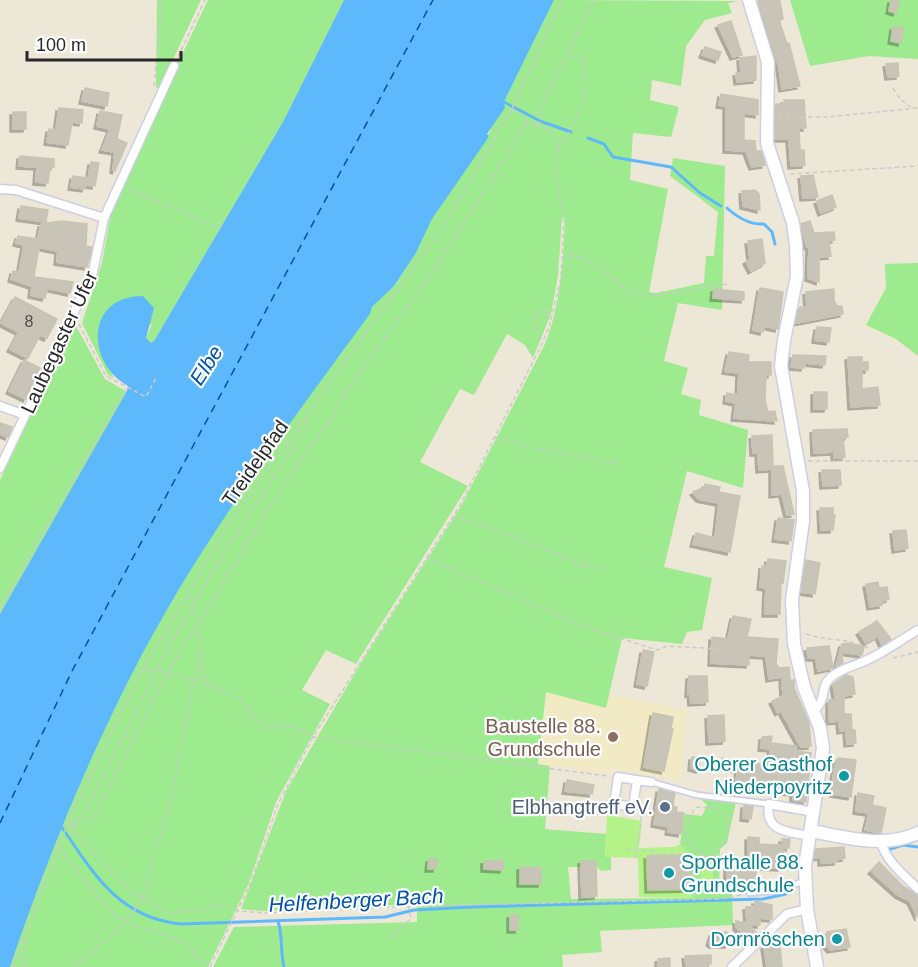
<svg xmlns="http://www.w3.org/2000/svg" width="918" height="967" viewBox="0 0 918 967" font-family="Arial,sans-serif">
<defs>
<filter id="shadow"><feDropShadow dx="-3" dy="3" stdDeviation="0" flood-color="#0004"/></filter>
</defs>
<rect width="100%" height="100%" fill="#ede7d8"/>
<path fill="#f1eac5" d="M546,692L606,707L609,695L687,710L681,780L613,769L611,774L538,764Z"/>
<path fill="#9eea8e" d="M157,0H201L160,87L156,88Z
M208,0H344L284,120L154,341L151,343L146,338L152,324L98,343L114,378L108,375L82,323L102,263L110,218L158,105Z
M554,0L737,1L728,3L732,13L705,20L686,46L681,86L652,80L650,100L679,107L671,137L633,133L630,180L668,189L649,292L656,293L704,283L706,256H714L718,212L670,176L673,158L725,166L722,310L678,303L664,361L688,368L681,394L701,400L699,415L748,430L743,488L687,471L664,567L712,578L702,630L687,632L682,644L622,638L606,708L546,692L538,764L550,766L545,829L606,834L605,857H611V870L601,871L597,867H568L571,899L693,898L691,854H685V847L680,844L685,814L702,816L707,805L702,800L708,798L736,802L727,843L720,849L719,894H732L733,925L600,931L602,952L562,955L563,967H213L234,927L417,922V904L264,911L241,909L286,791L359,666L461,506L545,344C561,303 563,262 565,219L562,218L558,276L551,314L533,358L525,345L507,334L474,395L460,389L420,462L468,486L356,664L326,650L302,690L330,704L276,802L249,883L208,967H10C44,867 84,768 132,674C197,546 285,430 369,315L372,307L394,286L416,253L432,219L487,137Z
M790,0H918V59L869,56L810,66Z
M918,263V356L896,339L866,325L886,288L885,264Z
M77,320V328L105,379L127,392L0,614V480Z"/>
<path fill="#b4f388" d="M607,815L642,821L639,848L675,847L680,844L685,847V854H691L693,898L639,897L638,858L605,857Z
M701,858H713V889H701Z"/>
<path fill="#5eb8fc" d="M344,0H554L504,102L505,108L487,134L489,136L486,141L432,219L416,253L394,286L372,307L370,314C285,430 197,546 132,674C84,768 44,867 10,967H0V614L127,391L128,386C86,363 85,296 143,296L154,308L146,338L151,343L154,341L284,120Z"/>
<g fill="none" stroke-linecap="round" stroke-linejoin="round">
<path stroke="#5eb8fc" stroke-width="3" d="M504,102L540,121L571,132
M588,138L604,144L613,157L671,167L700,193L721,206
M727,208C737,217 750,225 764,224L772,232L775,244
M61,826C94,874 118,917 180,924L385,917L414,910L472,907L763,899L786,894
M887,850L903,845L918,847
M278,921C283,937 280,951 284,967"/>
<path stroke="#0051a5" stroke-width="1.5" stroke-dasharray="8 6" stroke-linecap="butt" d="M0,823L72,671L433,0"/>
</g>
<path fill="#c8c4b8" stroke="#c8c4b2" stroke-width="1.5" filter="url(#shadow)" d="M758,0L780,1L783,19L779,20L787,44L789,43L800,86L782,89L779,67Z
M891,0H899L896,13L889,11Z
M731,21L742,55L733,57L718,25Z
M893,27L903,28L901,43L891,41Z
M705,47L721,52L718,60L702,55Z
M756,56V80L737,82L736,73H741L740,58Z
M898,63L899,76L888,77L886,64Z
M85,88L109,93L107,106L82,101Z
M721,94L758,100V115L744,113V140L755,141L756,151H761L765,165L752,167L746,151L726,150V106L719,105Z
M784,100H804L806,128H799L800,150H804L805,165L791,166L789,139H775L776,104H785Z
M59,108L83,110L82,123L72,122L68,145L47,142L49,129L56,130Z
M100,111L122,115L117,139L127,143L115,171L113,170L115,152L102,150L110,129L97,126Z
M13,112H26V129H13Z
M20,156L54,159V167H50L48,183L36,182L37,167L19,166Z
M91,162L99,163L95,186L87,185Z
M813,175L818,197L803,198L801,176Z
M73,176L87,178L85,189L71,187Z
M755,190L759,194L760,210L743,206L742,191Z
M832,195L836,207L821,213L817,201Z
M21,206L48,210L46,222L19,218Z
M61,221L87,224L86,246L92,247L87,267L57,262L58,251L39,247L34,277L73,282L70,293L47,288L45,298L31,295L32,286L11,279L13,271L19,273L24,245L16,243L18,236L38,239L41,224Z
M810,221L814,233L834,232L835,240L829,241L831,256L819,257V282L808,278L809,247H807L801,224Z
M762,239L765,263L751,271L746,261L750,259L748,241Z
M760,288L783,292L778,329L764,326L763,332L753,330Z
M714,289L744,292V300L713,298Z
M834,289V301L837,306H842L843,314L796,323L800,307H807L806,292Z
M15,297L57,319L47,338L40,335L28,358L10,349L19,332L1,323Z
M817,327L831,328L829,342L815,340Z
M729,352L749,355L748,362H771V375H766L765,400L768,412L775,411L777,421L734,418L736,403L726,401L727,393L738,395L739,373L725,371Z
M793,355L826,356L825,365L805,363L804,368L791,367Z
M848,357H862V362H868V370H862V389L878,387L880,405L851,407Z
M24,360L40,368L26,399L9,391Z
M814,392H827V409H814Z
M0,423L12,427L8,437L0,434Z
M847,429L848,437L843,438L845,457L834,458V452L814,453L813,430Z
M772,435L773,466H783L794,514L787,515L782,494L772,495V469L759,470L758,453H753L752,436Z
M822,470H840L841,485L823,486Z
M705,484L720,487L719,492L740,496L730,552L693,544L696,533L715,538L719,503L699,499L693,492L705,487Z
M820,508H833V515H835L833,530H821Z
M778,518L794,520L791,541L775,539Z
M906,530L908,548L895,550L893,531Z
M768,559L786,561L783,583L781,582L780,614H765L766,588L760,587L762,566L767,567Z
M806,560L820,563L815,594L802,592Z
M878,582L879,588L887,587L889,599L882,601V605L870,607L866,584Z
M733,616L751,619L747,637L778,639L776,664L779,668L789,667L790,680H794V688L809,723L811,746L801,747L781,711L778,713L772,701L783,696L782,677L769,679L766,656L749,655V665L711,663L712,637L728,639Z
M877,621L891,639L882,645L878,636L866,643L859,632Z
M849,643L864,647L862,655L841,652L843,663L836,666L842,644Z
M829,646L833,668L818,671L816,658H808L807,648Z
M643,650L654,652L647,686L637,684Z
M846,675L853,677L855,694L844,696V714H851L852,730H848H855L856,743L847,744L846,730L840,731L839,721L829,722V700H836L833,684Z
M689,676H707L708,702L691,703L690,693L688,694Z
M653,713L673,717L671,728L673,729L664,771L644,767Z
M724,715L725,741L709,742L708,716Z
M772,736L770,749L761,748L762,737Z
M771,743L796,746V751L811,753L806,802L793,800V793L735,786L738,770L721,766L722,758L769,765Z
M692,757L700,758L699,770L691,768Z
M839,758L856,760L851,797L833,794L831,791L836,760Z
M567,780L594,785L592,794L565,791Z
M659,789L675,793L673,806L677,807L676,812L684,813L681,834L668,832L669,827L654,824Z
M858,793L874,796L872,805L886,808L881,833L865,830L869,813L856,811Z
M744,805L753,807L751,819L743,818Z
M748,837L759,838V844L782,845V839H790L789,848L784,847L781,868L756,867V888L747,889V882L727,881V864L748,865Z
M844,847L845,858L837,859V862L821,863V857L815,858L816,849Z
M691,855L692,889L648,890L647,856Z
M429,859H437L436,869H428Z
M484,861H503V870L484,869Z
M581,861H596L597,896L582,897Z
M879,862L904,887L918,895V918L910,901L898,895L871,871Z
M520,867L541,868V884H520Z
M755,901L772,905V919L760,918V925H749L757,933L748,939L736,927V921L747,923L746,907L755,906Z
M510,915H518V930H510Z
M846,929L850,947L830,950L825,944L827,932Z
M727,932L728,945H712L709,943L712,933Z
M780,945L782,967H767L764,946Z
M711,955V964H707V967H688L686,964L685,956Z
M670,958V967H658V959Z"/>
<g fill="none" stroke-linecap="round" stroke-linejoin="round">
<defs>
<path id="lane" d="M651,782L697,795L769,804
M749,893L774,891L805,881"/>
<path id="street" d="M0,189L16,190L104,218
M0,406L25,415
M0,468L93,272L104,218L174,66
M814,710C827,701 820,687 830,678C842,667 856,666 869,659C886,651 902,639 918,630
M637,780L633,807L614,804L618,777C629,779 640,781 651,782
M810,836C789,832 764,832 769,804L814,812
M881,842C886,861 904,875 918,889
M732,967L787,914L807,909"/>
<path id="secondary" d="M749,0L768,62L767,143L793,223L796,245L797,276L784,340L781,366L803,491V521L792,600L794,644L804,687L820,728L823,748L805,866L807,909L817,967
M811,831C846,837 884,849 918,833"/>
</defs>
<use href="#lane" stroke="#cdcee4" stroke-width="8"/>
<use href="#street" stroke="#cdcee4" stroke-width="11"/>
<use href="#secondary" stroke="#cdcee4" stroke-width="15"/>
<path stroke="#cbcbcb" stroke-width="1.5" stroke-dasharray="4.5 3" stroke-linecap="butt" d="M178,57L205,0
M154,86L161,14L160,0
M893,88L900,99L913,109
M512,109L528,121L552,132L557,148L556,184L564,215L561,278L551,320
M778,117H828L918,108
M539,126L540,110L593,0
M558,148C578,120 593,94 583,59L569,54
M790,174L918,166
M128,189L221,228
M562,257C590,248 618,291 643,295C663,298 706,285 730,284
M79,324L106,376L146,397L156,378
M495,437L532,448L620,463
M808,461H918
M452,519L463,518L595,569L602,567
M426,558L585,627L657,650L667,646L720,649
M187,596L194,604L202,671L209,685C227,693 248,698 252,719L270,729L286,724L313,737L607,776
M0,607L127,387
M806,634C826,641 850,638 868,648
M893,658L918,652
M144,670H158L208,685
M68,825L133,893L168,913L226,906L239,911L264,913L418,906L720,899L741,895
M73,825L85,811L172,641L219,561L304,431L306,416
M71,828L92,817L96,813L171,666L293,470L327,425L344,394L432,273L528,121
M59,848C77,869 104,912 128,923C137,928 149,929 159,932C177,938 197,951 207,967
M627,850L654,851V856
M654,854L680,853C688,837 685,822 696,807L714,808L729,818L727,838L713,856H703L687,838
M636,858L642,812
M391,939L411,918L408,906
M13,967L67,825L139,676L232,519L445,224L512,109L562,0
M23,967L25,936
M73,967L127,923L142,898L172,796L199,652
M210,967L251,882L278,804L313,737L460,505L543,342L551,321L546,311L535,312L533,324L543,342"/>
<use href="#lane" stroke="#fff" stroke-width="4.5"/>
<use href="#street" stroke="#fff" stroke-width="8"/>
<use href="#secondary" stroke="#fff" stroke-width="12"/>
</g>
<circle fill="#8d6e63" stroke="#fff" stroke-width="2" cx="613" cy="737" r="6"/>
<g fill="#0f9aa8" stroke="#fff" stroke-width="2">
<circle cx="844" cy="776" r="6"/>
<circle cx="669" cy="873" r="6"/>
<circle cx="837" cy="939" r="6"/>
</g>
<circle fill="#5c6f8a" stroke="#fff" stroke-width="2" cx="665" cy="807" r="6"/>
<g text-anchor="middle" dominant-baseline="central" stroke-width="4.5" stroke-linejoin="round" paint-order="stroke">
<g font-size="16" fill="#504f4c">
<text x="29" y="321">8</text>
</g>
<g font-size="20" fill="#282828" stroke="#fff">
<text transform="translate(59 342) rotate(-65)">Laubegaster Ufer</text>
<text transform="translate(255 463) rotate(-55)">Treidelpfad</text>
</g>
<g font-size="20" fill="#785e54" stroke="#fff" text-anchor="end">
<text x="601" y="726">Baustelle 88.<tspan x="601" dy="23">Grundschule</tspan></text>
</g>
<g font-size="20" fill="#0d838f" stroke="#fff" text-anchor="end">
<text x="832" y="764">Oberer Gasthof<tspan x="832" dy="23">Niederpoyritz</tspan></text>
<text x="681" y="862" text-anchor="start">Sporthalle 88.<tspan x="681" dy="23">Grundschule</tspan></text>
<text x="825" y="939">Dornröschen</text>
</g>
<g font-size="20" fill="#4e5e75" stroke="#fff" text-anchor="end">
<text x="653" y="807">Elbhangtreff eV.</text>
</g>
<g font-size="21" font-style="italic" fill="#0051a5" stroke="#fff">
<text transform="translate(206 365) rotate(-57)">Elbe</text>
<text transform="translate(356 900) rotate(-3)">Helfenberger Bach</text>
</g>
</g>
<path d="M27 51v9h154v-9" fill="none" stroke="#282828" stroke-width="3"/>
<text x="36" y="51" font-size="18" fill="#282828" stroke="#ffffff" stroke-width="4.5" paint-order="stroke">100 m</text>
</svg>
